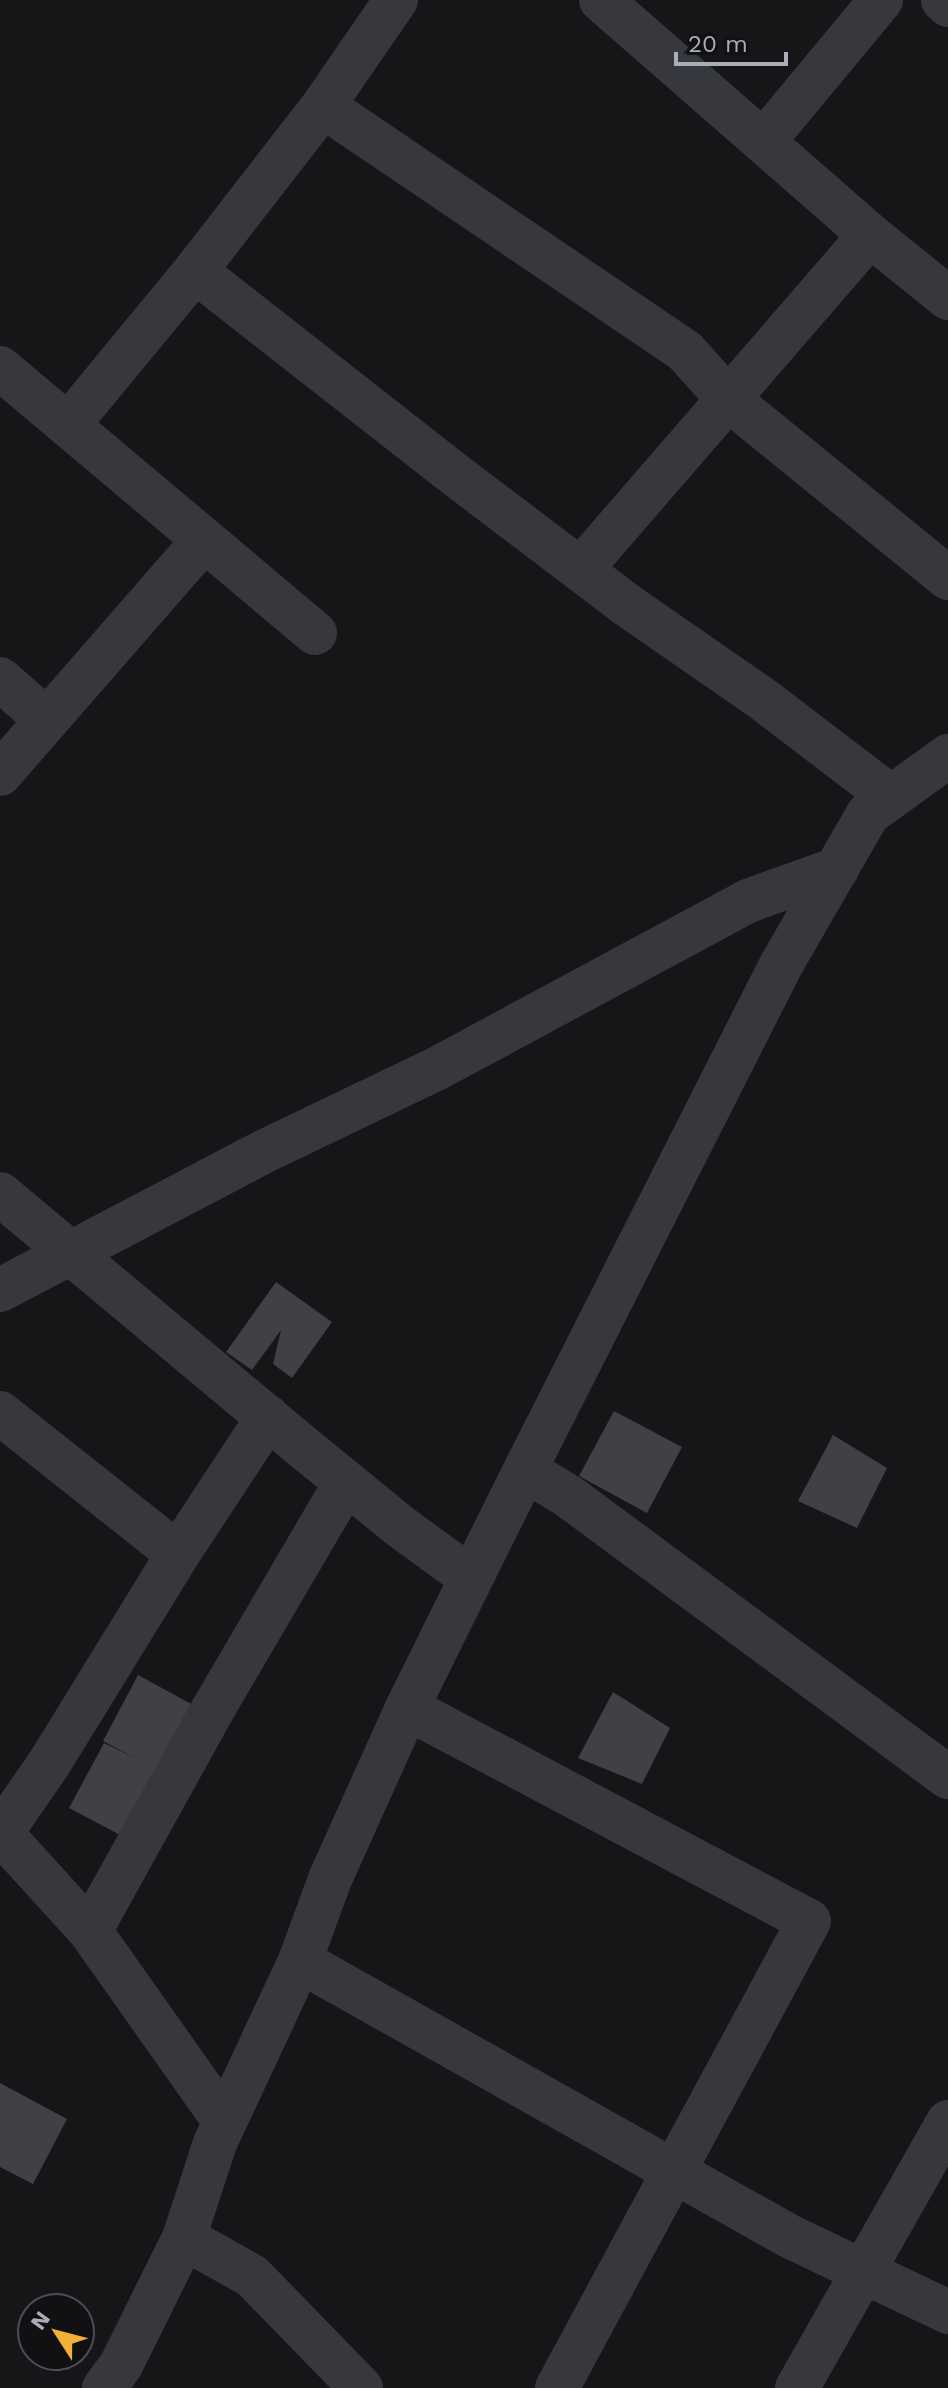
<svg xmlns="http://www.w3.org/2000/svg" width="948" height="2388" viewBox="0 0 948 2388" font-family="'Work Sans',sans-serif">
<rect width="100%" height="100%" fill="#161618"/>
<path fill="#404145" d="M276,1282L332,1322L292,1378L273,1364L281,1330L252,1370L226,1352Z
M614,1411L682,1447L647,1513L579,1476Z
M833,1435L887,1468L857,1528L798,1501Z
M138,1675L206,1712L137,1844L69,1808L104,1743L135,1758L103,1741Z
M613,1692L670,1728L642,1784L578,1758Z
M0,2083L67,2119L33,2184L0,2167Z"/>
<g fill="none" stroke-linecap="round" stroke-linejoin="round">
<path stroke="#37383d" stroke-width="44" d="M601,0L870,235L948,298
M943,0L948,5
M323,106L685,351L728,399L948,578
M764,141L881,0
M195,271L453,473L627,605L764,700L891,797
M0,368L315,633
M68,425L195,271L323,106L396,0
M581,569L870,235
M0,679L47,720
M0,774L204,540
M0,1194L298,1443L401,1527L471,1578
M0,1290L265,1151L438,1068L748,901L837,869
M0,1413L178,1554
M525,1470L568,1496L948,1777
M407,1708L809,1921L557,2388
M0,1832L90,1931L225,2122
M1,1833L50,1762L178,1554L268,1417
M90,1931L213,1709L346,1482
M300,1961L789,2236L948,2312
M184,2238L252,2276L361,2388
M104,2388L121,2365L184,2238L215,2143L300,1961L330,1879L407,1708L525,1470L781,965L868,814L948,756
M797,2388L948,2122"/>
</g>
<g transform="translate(56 2332) rotate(306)"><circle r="38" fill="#111113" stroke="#4d4f55" stroke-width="2"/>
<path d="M0-6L14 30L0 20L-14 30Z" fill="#f2b134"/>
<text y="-12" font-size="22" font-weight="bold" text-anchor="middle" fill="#a8adb8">N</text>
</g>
<path d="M676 52v12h110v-12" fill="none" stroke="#a8adb8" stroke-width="4"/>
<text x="688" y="52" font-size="24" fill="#a8adb8" stroke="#111113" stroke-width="6" paint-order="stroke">20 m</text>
</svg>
